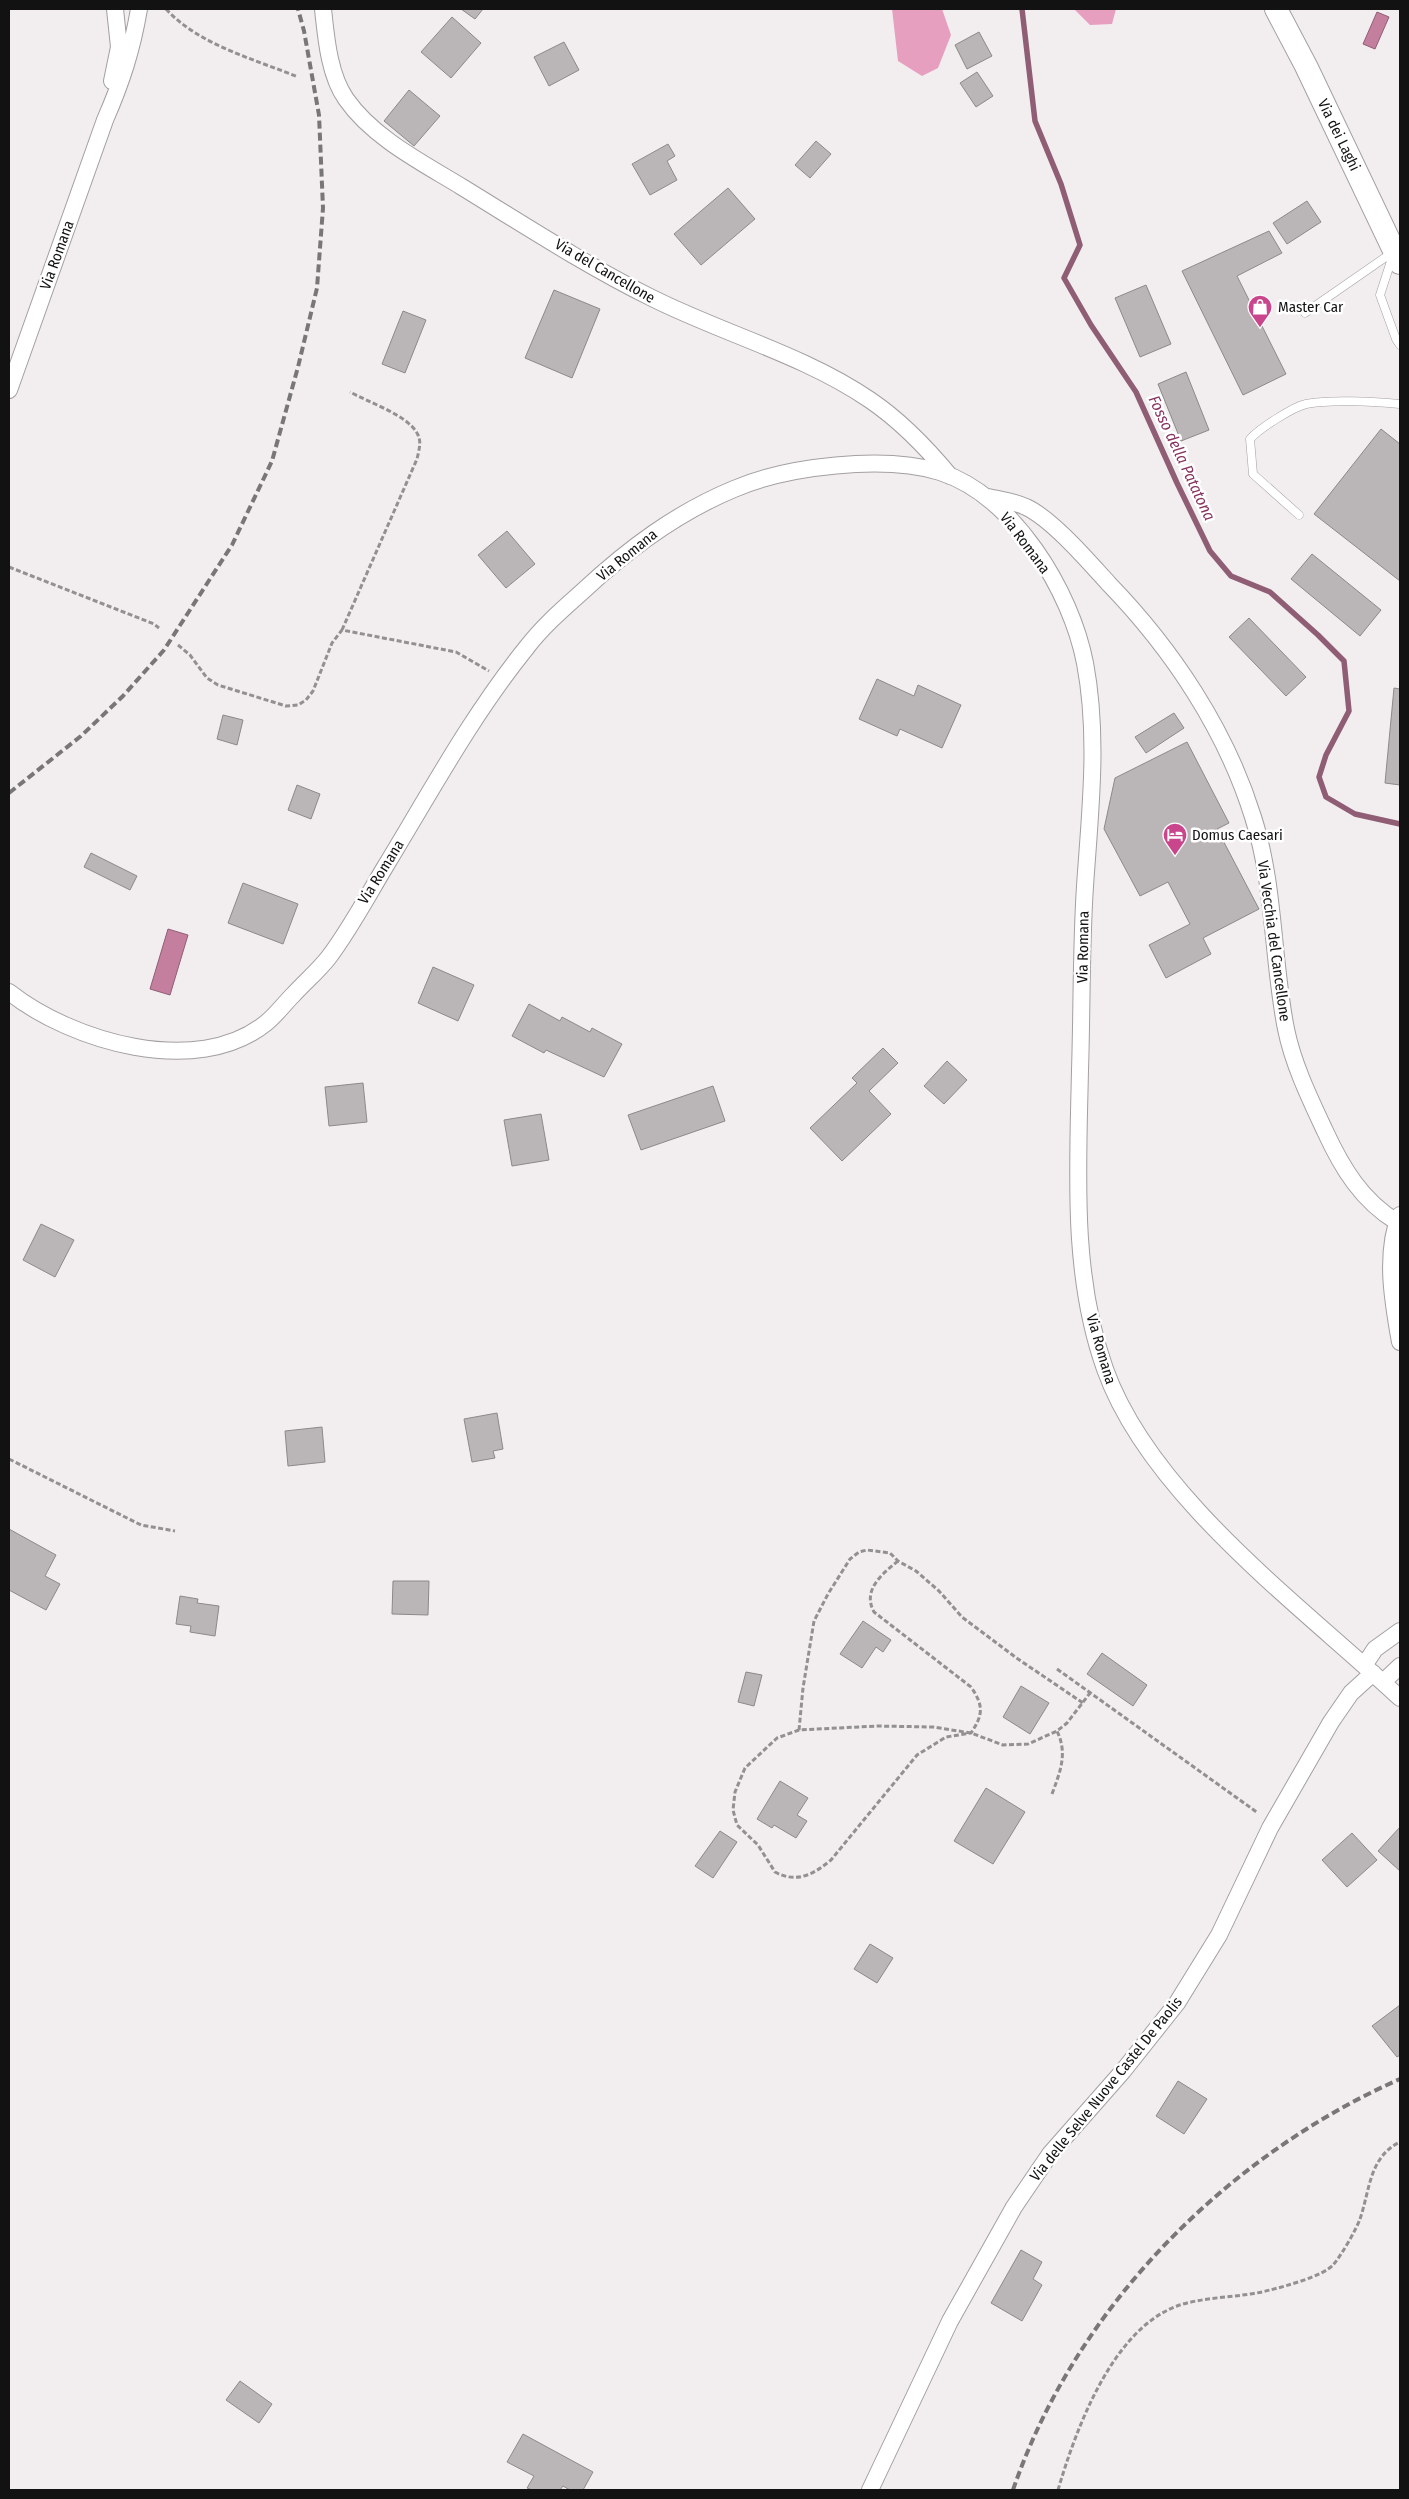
<svg xmlns="http://www.w3.org/2000/svg" width="1409" height="2499" viewBox="0 0 1409 2499" font-family="'Fira Sans Condensed',sans-serif">
<rect width="100%" height="100%" fill="#f2edef"/>
<path fill="#e79fc0" d="M892,9H942L951,35L938,68L922,76L898,61Z
M1074,9H1116L1112,24L1090,25Z"/>
<path fill="#c47f9f" stroke="#8f5e75" d="M1377,12L1389,17L1375,49L1363,44Z
M168,929L188,935L170,995L150,989Z"/>
<g fill="none" stroke-linecap="round" stroke-linejoin="round">
<path stroke="#8f5e75" stroke-width="5.5" d="M1022,9L1035,121L1061,184L1080,245L1064,278L1091,325L1136,392L1177,483L1210,551L1231,576L1270,592L1318,635L1344,661L1349,711L1326,755L1319,777L1326,797L1355,814L1400,824"/>
</g>
<path fill="#bab6b7" stroke="#8c898a" d="M461,9H483L475,19Z
M452,17L481,43L451,78L421,52Z
M979,32L992,56L967,69L955,45Z
M564,42L579,70L549,86L534,57Z
M977,72L993,96L976,107L960,83Z
M409,90L440,116L414,146L384,121Z
M816,141L831,154L810,178L795,165Z
M668,144L675,156L667,161L677,180L650,195L632,164Z
M728,188L755,219L701,265L674,234Z
M1307,201L1321,222L1287,244L1273,223Z
M1269,231L1282,253L1237,276L1286,374L1243,395L1182,271Z
M1146,285L1171,344L1140,357L1115,298Z
M554,290L600,309L572,378L525,358Z
M403,311L426,320L405,373L382,364Z
M1186,372L1209,430L1181,441L1158,384Z
M1381,429L1400,444V581L1314,514Z
M507,531L535,564L506,588L478,555Z
M1312,554L1381,610L1360,636L1291,579Z
M1249,618L1306,677L1286,696L1229,637Z
M877,679L914,696L918,685L961,705L942,748L900,729L897,736L859,719Z
M1394,688L1400,689V785L1385,783Z
M1174,713L1184,728L1146,753L1135,737Z
M223,715L243,720L237,745L217,739Z
M1187,742L1229,823L1217,829L1259,909L1203,938L1211,954L1166,978L1149,945L1190,924L1168,882L1140,896L1104,829L1115,778Z
M297,785L320,794L311,819L288,810Z
M91,853L137,876L130,890L84,867Z
M243,883L298,904L283,944L228,923Z
M433,967L474,985L458,1021L418,1003Z
M529,1004L560,1021L562,1017L590,1032L592,1028L622,1044L604,1077L546,1050L544,1053L512,1036Z
M883,1048L898,1063L869,1091L891,1114L842,1161L810,1128L857,1083L852,1078Z
M947,1061L967,1080L944,1104L924,1086Z
M363,1083L367,1122L329,1126L325,1087Z
M713,1086L725,1121L641,1150L628,1115Z
M541,1114L549,1160L512,1166L504,1120Z
M41,1224L74,1240L55,1277L23,1260Z
M497,1413L503,1449L493,1451L495,1458L472,1462L464,1419Z
M322,1427L325,1462L288,1466L285,1431Z
M9,1529L56,1555L45,1576L60,1584L46,1610L9,1590Z
M393,1581H429L428,1615L392,1614Z
M180,1596L198,1599L197,1603L219,1606L215,1636L190,1632L191,1626L176,1624Z
M863,1621L891,1640L883,1652L876,1647L862,1668L840,1654Z
M1102,1653L1147,1685L1133,1706L1087,1674Z
M746,1672L762,1675L754,1706L738,1702Z
M1021,1686L1049,1703L1030,1734L1003,1717Z
M780,1781L808,1798L797,1815L807,1821L796,1838L774,1825L772,1828L757,1819Z
M986,1788L1025,1812L993,1864L954,1841Z
M1400,1827V1871L1378,1851Z
M720,1831L737,1842L713,1878L695,1866Z
M1352,1833L1377,1860L1347,1887L1322,1860Z
M870,1944L893,1958L877,1983L854,1969Z
M1400,2005V2055L1397,2057L1372,2026Z
M1178,2081L1207,2099L1184,2134L1156,2116Z
M1021,2250L1042,2262L1033,2279L1042,2285L1022,2321L991,2303Z
M240,2381L272,2404L259,2423L226,2400Z
M523,2434L593,2472L583,2490H570L563,2486L560,2490H532L527,2488L534,2476L507,2462Z"/>
<g fill="none" stroke-linecap="round" stroke-linejoin="round">
<defs>
<path id="service" d="M1392,258L1380,295L1396,339L1400,345
M1305,313L1393,252
M1299,515L1253,474L1250,439C1260,428 1293,407 1306,404C1333,399 1373,402 1400,404"/>
<path id="minor" d="M323,9C326,37 329,75 346,99C373,138 423,163 462,187C524,225 587,266 652,298C724,334 804,355 870,400C901,421 926,447 950,476
M112,81L119,47L115,9
M9,390L105,120C122,81 132,50 139,9
M988,497C1000,500 1014,501 1026,507C1052,519 1089,562 1109,584C1172,649 1226,730 1253,817C1275,885 1272,959 1286,1029C1293,1064 1310,1099 1325,1131C1342,1168 1362,1201 1397,1222
M9,992C71,1041 197,1079 266,1023C276,1015 284,1004 293,995C305,982 319,970 329,957C350,929 367,897 385,867C430,793 472,715 527,647C543,626 563,609 583,591C628,549 676,513 734,489C787,466 884,455 940,472C1014,496 1071,591 1085,663C1099,737 1090,812 1085,886C1081,947 1082,1009 1080,1070C1078,1169 1071,1274 1105,1369C1150,1496 1303,1607 1400,1698
M1400,1215C1384,1253 1393,1303 1400,1342
M1365,1664L1375,1649L1400,1631
M1383,1682L1400,1666
M870,2490L950,2321L1014,2207L1050,2154L1123,2071L1177,2003L1219,1935L1270,1828L1331,1722L1351,1693L1373,1673"/>
<path id="secondary" d="M1276,9L1306,66L1400,263"/>
</defs>
<use href="#service" stroke="#a4a0a1" stroke-width="9"/>
<use href="#minor" stroke="#a4a0a1" stroke-width="18"/>
<use href="#secondary" stroke="#a4a0a1" stroke-width="24"/>
<path stroke="#939092" stroke-width="3" stroke-dasharray="5 2.5" stroke-linecap="butt" d="M166,9C199,45 254,59 298,77
M9,567L154,624L159,628
M342,630L417,459C419,450 422,441 417,433C407,415 368,402 350,392
M178,645L190,655L207,678L218,685L286,706L298,705L306,700L313,691L332,643L342,630L456,652L489,671
M9,1459L141,1525L175,1531
M898,1561C882,1574 862,1590 874,1612L971,1687C984,1706 983,1715 971,1733L946,1737L917,1755L831,1860C814,1874 797,1884 775,1872L758,1845L737,1825L733,1810L735,1792L745,1768L777,1738L799,1730L877,1726L933,1727L971,1733L1003,1745L1028,1744L1057,1731L1067,1723L1090,1693
M1057,1669L1258,1813
M799,1730L803,1688L814,1621L828,1594L850,1559L859,1552L867,1550L890,1553L898,1561L916,1571L939,1591L962,1617L1018,1659L1083,1703
M1052,1794C1060,1772 1068,1754 1057,1731
M1058,2490C1076,2429 1112,2330 1177,2306C1205,2296 1241,2298 1270,2290C1286,2286 1323,2276 1333,2265C1341,2256 1356,2230 1360,2219C1370,2190 1369,2157 1400,2142"/>
<use href="#service" stroke="#fff" stroke-width="8"/>
<use href="#minor" stroke="#fff" stroke-width="16"/>
<use href="#secondary" stroke="#fff" stroke-width="22"/>
<path stroke="#797678" stroke-width="4" stroke-dasharray="8 4" stroke-linecap="butt" d="M9,793L81,736L123,696L164,650L232,545L272,461L298,367L317,288L323,208L319,115L304,31L298,9
M1013,2490C1075,2308 1226,2156 1400,2079"/>
</g>
<defs>
<symbol id="shop-pin" viewBox="-11 -11 22 30"><path d="M0 17L-7.5 6A9.5 9.5 0 1 1 7.5 6Z" fill="#c9468d" stroke="#fff"/><path d="M-5-2.5h2.3a2.7 3.5 0 0 1 5.4 0H5L5.5 6h-11ZM-1.5-2.5h3a1.5 2.3 0 0 0-3 0Z" fill="#fff"/></symbol>
<symbol id="hotel-pin" viewBox="-11 -11 22 30"><path d="M0 17L-7.5 6A9.5 9.5 0 1 1 7.5 6Z" fill="#c9468d" stroke="#fff"/><path d="M-6-4.5h1.5V1H6V5H4.5V3h-9V5H-6ZM-4 0a1.8 1.8 0 1 1 3.6 0ZM.5 0V-2.5h3Q6-2.5 6 0Z" fill="#fff"/></symbol>
</defs>
<g fill-rule="evenodd">
<use href="#shop-pin" x="1246" y="293" width="28" height="38"/>
<use href="#hotel-pin" x="1161" y="821" width="28" height="38"/>
</g>
<g text-anchor="middle" dominant-baseline="central" stroke-width="5" stroke-linejoin="round" paint-order="stroke">
<g font-size="15" fill="#131213" stroke="#fff">
<text transform="translate(1339 135) rotate(64)">Via dei Laghi</text>
<text transform="translate(57 255) rotate(-70)">Via Romana</text>
<text transform="translate(605 271) rotate(30)">Via del Cancellone</text>
<text transform="translate(1025 543) rotate(53)">Via Romana</text>
<text transform="translate(627 555) rotate(-39)">Via Romana</text>
<text transform="translate(381 872) rotate(-58)">Via Romana</text>
<text transform="translate(1274 941) rotate(82)">Via Vecchia del Cancellone</text>
<text transform="translate(1083 947) rotate(-89)">Via Romana</text>
<text transform="translate(1101 1349) rotate(74)">Via Romana</text>
<text transform="translate(1106 2089) rotate(-51)">Via delle Selve Nuove Castel De Paolis</text>
</g>
<g font-size="15" fill="#131213" stroke="#fff" text-anchor="start">
<text x="1278" y="307">Master Car</text>
<text x="1192" y="835">Domus Caesari</text>
</g>
<g font-size="16" font-style="italic" fill="#873360" stroke="#fff">
<text transform="translate(1182 458) rotate(65)">Fosso della Patatona</text>
</g>
</g>
<rect width="1409" height="2499" fill="none" stroke="#131213" stroke-width="20"/>
</svg>
